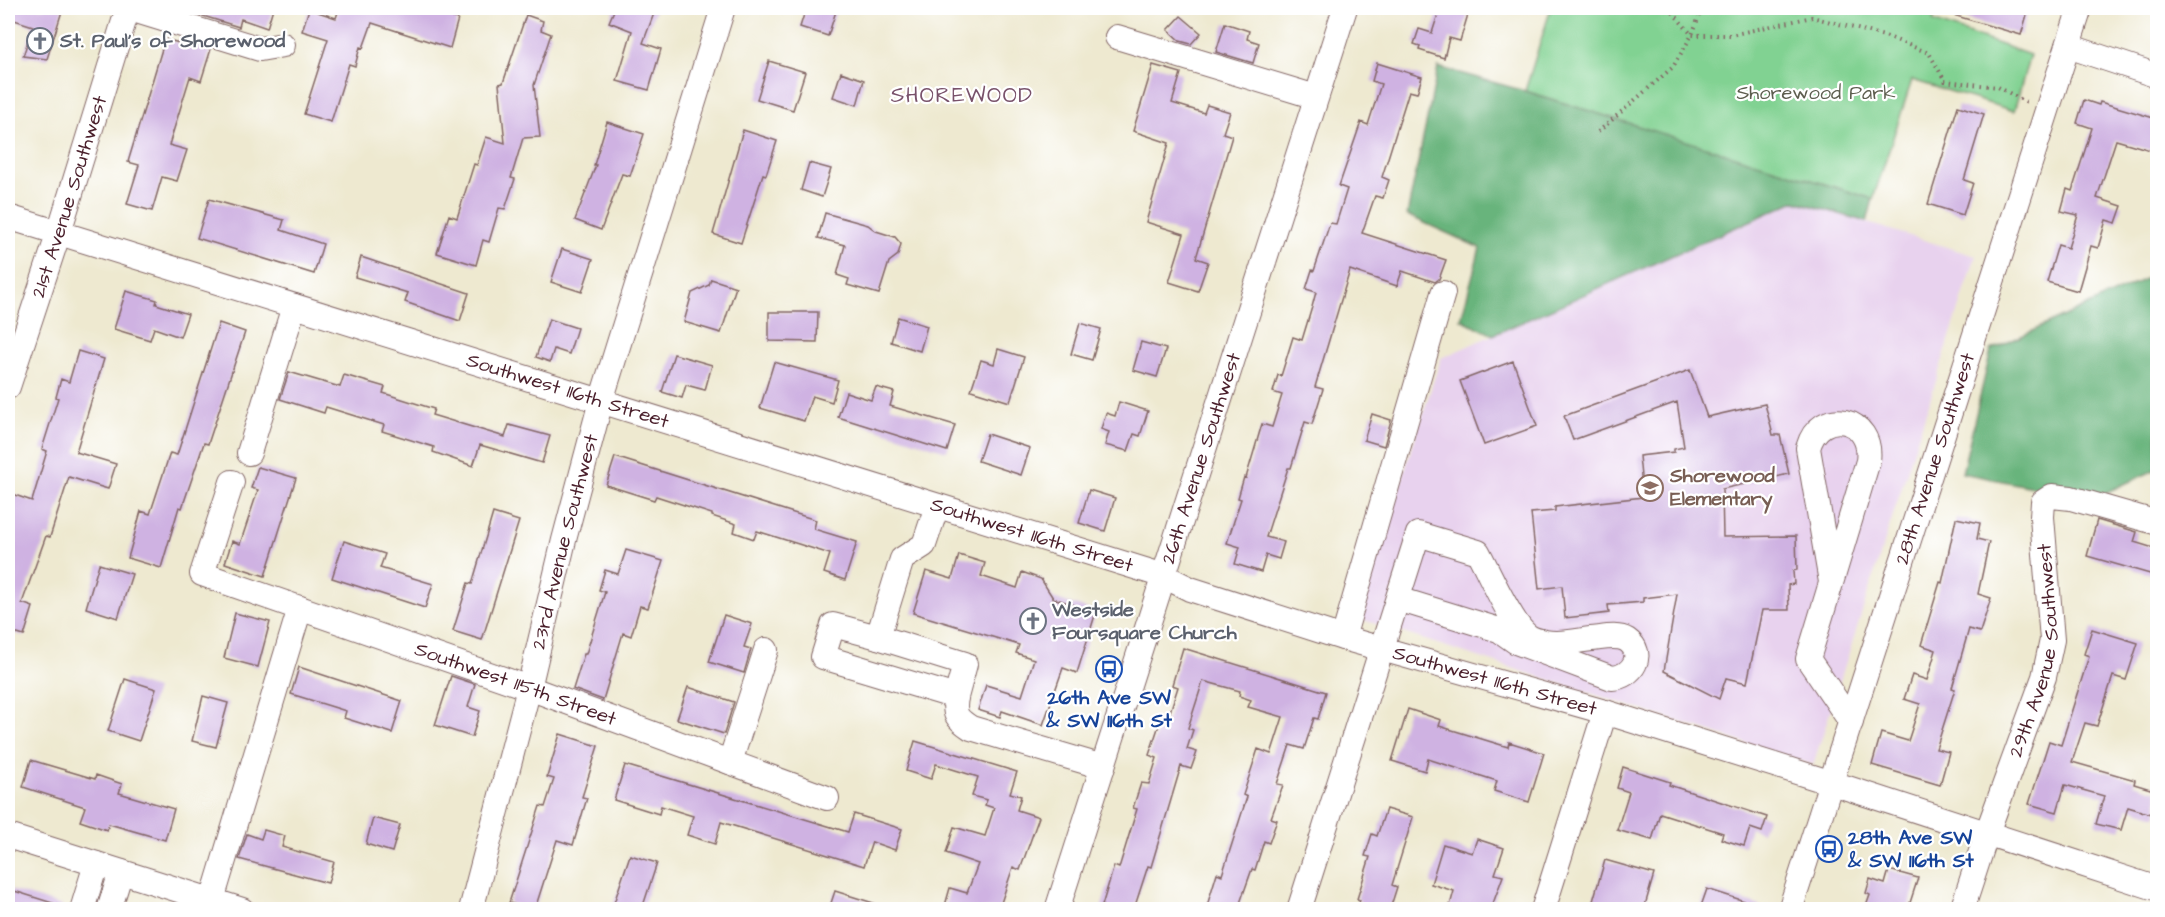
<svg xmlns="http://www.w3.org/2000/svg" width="2165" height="917" viewBox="0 0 2165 917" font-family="'Architects Daughter',sans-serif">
<rect width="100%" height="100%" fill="#fff"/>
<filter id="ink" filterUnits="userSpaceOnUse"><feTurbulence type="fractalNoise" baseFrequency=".0167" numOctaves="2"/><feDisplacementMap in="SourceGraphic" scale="12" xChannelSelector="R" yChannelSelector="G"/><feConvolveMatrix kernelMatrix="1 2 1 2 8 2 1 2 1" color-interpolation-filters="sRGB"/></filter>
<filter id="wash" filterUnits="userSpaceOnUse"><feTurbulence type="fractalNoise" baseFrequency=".008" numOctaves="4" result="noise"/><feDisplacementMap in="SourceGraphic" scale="24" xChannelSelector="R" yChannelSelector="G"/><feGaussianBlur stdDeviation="1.35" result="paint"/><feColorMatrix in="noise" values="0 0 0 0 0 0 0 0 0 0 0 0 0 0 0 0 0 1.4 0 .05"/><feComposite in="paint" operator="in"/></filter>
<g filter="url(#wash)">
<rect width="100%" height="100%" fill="#eee9d0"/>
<path fill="#e8d2ee" d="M1795,201L1976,256L1813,765L1357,618L1441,358Z"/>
<path fill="#81d292" stroke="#66785e" stroke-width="1.5" d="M1551,8H1937L1933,21L2030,55L2014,111L1912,80L1873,199L1525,91Z"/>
<path fill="#68b47c" stroke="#596a54" stroke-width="1.5" d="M1438,67L1525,91L1873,199L1867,222L1795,201L1493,335L1461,319L1480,248L1407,215Z
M2145,279L2157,282V469L2092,499L1962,473L1991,350Z"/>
<g id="blocks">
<path fill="#cfb2e2" d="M8,8H63L47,59L23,56L33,26L8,18Z
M202,8H273L267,28L241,19L239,27L200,15Z
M334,8H419L458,19L450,48L372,23L363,48L360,47L355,66L349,64L331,122L304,114L328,39L302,31L309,9L336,18L338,12L334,11Z
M615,8H656L643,43L661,49L649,90L617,81L632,31L609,22Z
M806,8H837L828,36L800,27Z
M1440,8H1457L1469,11L1460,41L1449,38L1444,58L1419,50L1420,46L1414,44L1419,29L1432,33Z
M1943,8H2029L2021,35L1943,12Z
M526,15L543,21L541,30L551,34L534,85L540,137L523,138L511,178L515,179L505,209L499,208L489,242L483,240L476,265L437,253L449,215L457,218L474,164L477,165L486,137L505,143L499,84L503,83Z
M1181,16L1201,33L1191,44L1180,41L1168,30Z
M1225,23L1249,31L1247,39L1259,43L1253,63L1216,52Z
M165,39L190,46L191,43L211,49L201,81L190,77L169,145L187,150L177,181L162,177L152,211L127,204L139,165L128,162Z
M769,61L805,72L793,110L757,99Z
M1377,63L1422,77L1417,93L1409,91L1382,177L1389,180L1383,198L1375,196L1362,233L1446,260L1439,279L1435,282L1402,271L1397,286L1350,270L1315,387L1323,389L1312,424L1305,422L1291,468H1288L1266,537L1284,542L1279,559L1266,555L1261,572L1235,564L1240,547L1227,543L1241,499L1238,498L1244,477L1246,478L1262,424L1272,427L1282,395L1273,392L1278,375L1281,376L1293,337L1302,340L1312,307L1316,292L1306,289L1312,270L1314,271L1330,223L1336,224L1347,189L1339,186L1361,122L1368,125L1381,84L1372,81Z
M1153,65L1181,73L1172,103L1204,113L1207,105L1230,112L1223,133L1232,136L1196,258L1208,262L1198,291L1169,282L1184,234L1146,222L1169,143L1133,131Z
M841,72L864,80L857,105L833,97Z
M2084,100L2099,105L2100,102L2157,119V152L2116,140L2097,198L2122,206L2116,223L2106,220L2098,248L2091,246L2078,291L2047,282L2058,245L2068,248L2078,215L2061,211L2067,189L2072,191L2092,128L2077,123Z
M1958,106L1984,114L1964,180L1973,183L1963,215L1928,204Z
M607,122L644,134L630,176L622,174L601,230L575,220L596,165H594Z
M743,130L777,141L766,175L763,174L741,243L713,234Z
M809,163L831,169L822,197L801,190Z
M209,199L284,220L281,230L323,244L314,274L197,238Z
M825,213L868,225L876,231L895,237L901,244L898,255L889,262L879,294L847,285L849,279L837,275L845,245L818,238Z
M562,249L593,259L582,292L551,282Z
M361,257L469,293L460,321L405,302L408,293L355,277Z
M711,279L736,287L721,333L684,322L692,293L709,285Z
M126,291L157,300L156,304L188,314L180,337L154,328L150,340L114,329Z
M769,312H818L817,342L769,341Z
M898,317L927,326L920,351L891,342Z
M549,319L577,328L569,354L554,349L550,362L536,357Z
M219,323L245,332L208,444L204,443L182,508L179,507L161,568L128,558L141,511L150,514L170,453L177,455Z
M1080,323L1101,329L1092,360L1071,354Z
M1141,342L1166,349L1157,377L1133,370Z
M998,349L1024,357L1010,402L971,390L981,360L994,364Z
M78,351L104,359L76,452L116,464L108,489L69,477L50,537L46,536L22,603L33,607L24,636L11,632L9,637L8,636V508L12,494L32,501L47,451L42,449L58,398L56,397L61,379L69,382Z
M674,354L712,365L705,390L686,385L682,398L662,392Z
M1513,361L1537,426L1484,445L1460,381Z
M774,362L838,380L832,402L812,396L804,421L760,408Z
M1690,370L1707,417L1765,404L1773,435H1780L1789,474L1722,489L1723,537L1796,536L1797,570L1793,571L1794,584L1788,585L1789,610H1762L1747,683L1726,678L1719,699L1664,671L1677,594L1643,598V602L1608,605L1609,613L1565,618L1562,586L1539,589L1531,513L1555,511V507L1643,497L1639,456L1674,452V449L1684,447L1677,402L1573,440L1564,416Z
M289,372L340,387L344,375L385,387L383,393L434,409L432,415L505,437L509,425L550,436L542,463L480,445L473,466L433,452L434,447L382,431L384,425L326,407L324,413L280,399Z
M876,387L894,392L890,406L955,425L947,451L838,417L846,392L871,400Z
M1119,402L1148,411L1140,436L1134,434L1128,451L1105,445L1109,432L1101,429L1106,413L1115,416Z
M1372,414L1391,420L1384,446L1364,440Z
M987,434L1030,448L1021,475L978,461Z
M615,457L816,520L814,529L857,542L845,580L824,573L830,554L757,531L754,539L734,532L736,524L712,516V514L656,496L654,500L606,485Z
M258,467L296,478L265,576L225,563L232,541L240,544L258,490L251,488Z
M1089,490L1115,498L1105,531L1079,523Z
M493,513L519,521L482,640L453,631L468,583L472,584Z
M1956,518L1980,523L1977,539L1989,542L1978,594L1991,598L1980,632L1969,629L1952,688L1955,689L1936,749L1949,752L1940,785L1872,765L1881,733L1908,741L1920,704L1904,699L1912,675L1927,680L1936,650L1921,645L1940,582L1942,583Z
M2097,520L2137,532L2134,542L2157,549V576L2087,556Z
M344,541L385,554L380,568L433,584L425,608L332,578Z
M626,550L663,561L648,608L640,606L631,636L623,633L603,700L573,689L584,654H586L605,592L599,590L605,570L618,574Z
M959,555L985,563L981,576L1017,588L1022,572L1041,579L1053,598L1096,612L1077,673L1063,668L1043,725L1002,711L1000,717L978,710L986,685L1022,696L1034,659L1016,653L1019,645L913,613L926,571L952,579Z
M99,564L132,574L118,618L86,608Z
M235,613L270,622L258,667L224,658Z
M724,615L752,624L744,647L751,649L744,673L709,662Z
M2092,629L2138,643L2126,680L2113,676L2097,726L2085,723L2072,762L2135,780L2134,784L2157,791V816L2128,807L2121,830L2096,824L2104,796L2065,785L2057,812L2029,804L2049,741L2061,745L2089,656L2084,654Z
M1183,648L1326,692L1318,719L1314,718L1304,749L1290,745L1277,784L1283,785L1271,818L1277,820L1269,843L1264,841L1255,870L1252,869L1238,909H1206L1217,873L1222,875L1247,797L1243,795L1258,749L1271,754L1283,717L1248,707L1251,700L1239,696L1240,691L1203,681L1188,728L1193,730L1187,749L1197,752L1191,769L1181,766L1151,867L1148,866L1134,909H1101L1114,866L1119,868L1137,809L1133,808L1141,783L1149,784L1157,758L1149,755L1161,719L1167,721L1178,687L1172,685Z
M299,667L402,701L392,733L344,718L346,711L291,694Z
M451,676L475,684L468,707L480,711L472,737L435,725Z
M125,679L156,689L139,741L108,731Z
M688,687L734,702L724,734L677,719Z
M203,696L228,703L216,747L192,741Z
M1408,709L1441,720L1439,726L1508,747L1509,742L1544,753L1529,802L1494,791L1497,781L1428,759L1425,771L1392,761Z
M560,734L598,746L582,797L587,798L573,845L557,840L535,909H531L509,903L540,806L545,807L554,779L547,777Z
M915,741L1017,772L1010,793L1021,796L1017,810L1039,817L1020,870L1013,867L999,909H944L950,888L967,893L978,864L946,853L954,827L985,836L994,808L985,805L987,800L972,796L978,777L936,764L931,779L906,771Z
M31,760L95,779L96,775L122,784L119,793L174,809L165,840L109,824L107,830L80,821L85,807L23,787Z
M625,765L848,832L854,814L902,829L895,850L872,842L864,866L721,822L715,844L687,835L693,816L661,806L659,814L614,800Z
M1623,767L1670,782L1669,785L1767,817L1762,832L1750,828L1744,846L1721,839L1723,833L1660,813L1652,840L1617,830L1629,792L1617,788Z
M1386,809L1413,817L1392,885L1397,887L1390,909H1357L1360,900L1357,899L1370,857L1365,856L1372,834L1377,836Z
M373,818L400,825L392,852L366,844Z
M264,830L285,836L282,847L334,862L328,883L239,859L247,834L261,839Z
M1477,839L1504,848L1495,874L1503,876L1491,909H1449L1454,891L1431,884L1443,844L1472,853Z
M630,855L657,863L642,909H612Z
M1605,860L1654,874L1644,909H1624L1593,901Z
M1889,870L1918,878L1908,909H1865L1870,895L1866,893L1870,879L1885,884Z
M8,889L62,906V909H8Z
M1707,889L1760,906L1759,909H1700Z
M835,891L883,906L882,909H829Z"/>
</g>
</g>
<g filter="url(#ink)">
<use href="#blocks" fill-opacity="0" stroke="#836665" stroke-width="1.5"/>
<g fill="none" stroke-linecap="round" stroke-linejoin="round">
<defs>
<g id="minor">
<path d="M127,8L260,49L283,45"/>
<path d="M1117,37L1316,97"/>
<path d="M2068,46L2158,76"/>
<path id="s1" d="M8,217L1164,576L1190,589L1343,638L1605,712L1832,783L2158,889"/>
<path id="s2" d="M8,387L59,232L128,8"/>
<path d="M249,453L294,306"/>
<path id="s3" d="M232,482L202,574L529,688L827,798"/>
<path d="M937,506L924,545L902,559L878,637L833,625L823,657L956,697C953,715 957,719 971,728L1103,767"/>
<path d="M1831,582L1808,448C1820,405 1874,417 1868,461C1848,527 1828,593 1808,659L1851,722"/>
<path d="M878,637L965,664L956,697"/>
<path d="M1343,638L1443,293"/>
<path d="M730,762L766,650"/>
<path d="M8,836L242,910"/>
<path d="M212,900L300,608"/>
<path d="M82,910L96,864"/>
<path d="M109,910L121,872"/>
<path id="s4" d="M471,910L529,688L564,540L601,401L723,8"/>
<path id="s5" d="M1057,910L1345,8"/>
<path d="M1299,910L1418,534L1478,552C1489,572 1511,624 1528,636C1532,639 1540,641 1545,642C1560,645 1576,641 1591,639C1603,638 1617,634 1627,640C1647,654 1632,677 1612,678L1516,642L1499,630L1398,599"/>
<path d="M1543,910L1605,712"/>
<path id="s6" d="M1790,910L2080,8"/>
<path id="s7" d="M1962,910L1987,833L2044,677L2052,640L2042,517L2043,502L2052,496L2071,498L2158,523"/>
</g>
</defs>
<use href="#minor" stroke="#836665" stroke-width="26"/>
<path stroke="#836665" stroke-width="4" stroke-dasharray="1.5 4.5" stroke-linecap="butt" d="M1669,8L1692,35H1731L1812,17L1888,37L1929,53L1945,81L1998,87L2028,103
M1598,132L1673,67L1692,35L1702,8"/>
<use href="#minor" stroke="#fff" stroke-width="24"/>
</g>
</g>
<defs>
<symbol id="church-ring" viewBox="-11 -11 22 22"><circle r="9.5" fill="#fff" stroke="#6b7280" stroke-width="1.5"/><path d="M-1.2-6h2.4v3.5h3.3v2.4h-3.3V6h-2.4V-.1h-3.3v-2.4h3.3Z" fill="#6b7280"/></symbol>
<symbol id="school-ring" viewBox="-11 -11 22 22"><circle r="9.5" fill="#fff" stroke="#8d6e63" stroke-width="1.5"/><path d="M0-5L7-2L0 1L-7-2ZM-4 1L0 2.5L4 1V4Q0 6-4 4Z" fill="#8d6e63"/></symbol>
<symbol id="bus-ring" viewBox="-11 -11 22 22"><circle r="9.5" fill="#fff" stroke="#1a4fb4" stroke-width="1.5"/><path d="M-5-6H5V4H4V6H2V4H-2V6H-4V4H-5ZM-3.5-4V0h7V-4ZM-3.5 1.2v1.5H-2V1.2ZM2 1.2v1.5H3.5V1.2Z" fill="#1a4fb4"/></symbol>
</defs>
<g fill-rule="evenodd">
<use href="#church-ring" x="25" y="26" width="30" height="30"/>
<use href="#school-ring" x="1635" y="473" width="30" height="30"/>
<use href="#church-ring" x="1018" y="606" width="30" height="30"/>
<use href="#bus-ring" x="1094" y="654" width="30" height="30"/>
<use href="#bus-ring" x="1814" y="834" width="30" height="30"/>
</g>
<g text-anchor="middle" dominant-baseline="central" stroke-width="4.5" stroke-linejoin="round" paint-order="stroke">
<g font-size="20" font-weight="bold" fill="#5b616d" stroke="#fff" text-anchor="start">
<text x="60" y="41">St. Paul's of Shorewood</text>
<text x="1052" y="610">Westside<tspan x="1052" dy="23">Foursquare Church</tspan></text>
</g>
<g font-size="20" fill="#5d5e4f" stroke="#fff">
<text x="1816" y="93">Shorewood Park</text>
</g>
<g font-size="20" fill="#4a1f2b" stroke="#fff">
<text stroke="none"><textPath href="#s2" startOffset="200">21st Avenue Southwest</textPath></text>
<text stroke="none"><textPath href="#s1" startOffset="586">Southwest 116th Street</textPath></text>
<text stroke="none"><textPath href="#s5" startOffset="474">26th Avenue Southwest</textPath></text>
<text stroke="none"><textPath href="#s6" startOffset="474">28th Avenue Southwest</textPath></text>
<text stroke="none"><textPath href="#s1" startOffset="1072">Southwest 116th Street</textPath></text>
<text stroke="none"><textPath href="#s4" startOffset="380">23rd Avenue Southwest</textPath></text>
<text stroke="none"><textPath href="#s7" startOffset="272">29th Avenue Southwest</textPath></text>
<text stroke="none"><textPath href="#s1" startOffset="1558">Southwest 116th Street</textPath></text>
<text stroke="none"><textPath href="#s3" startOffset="429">Southwest 115th Street</textPath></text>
</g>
<g font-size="20" font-weight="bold" fill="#785e54" stroke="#fff" text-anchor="start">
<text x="1670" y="476">Shorewood<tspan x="1670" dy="23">Elementary</tspan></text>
</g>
<g font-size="20" font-weight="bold" fill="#164399" stroke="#fff">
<text x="1109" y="698">26th Ave SW<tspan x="1109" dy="23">&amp; SW 116th St</tspan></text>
<text x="1848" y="838" text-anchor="start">28th Ave SW<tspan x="1848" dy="23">&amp; SW 116th St</tspan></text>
</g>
<g font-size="21" letter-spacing="1.5" fill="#79526b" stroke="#fff">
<text x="962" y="95">SHOREWOOD</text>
</g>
</g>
<rect width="2165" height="917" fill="none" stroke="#fff" stroke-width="30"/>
</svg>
